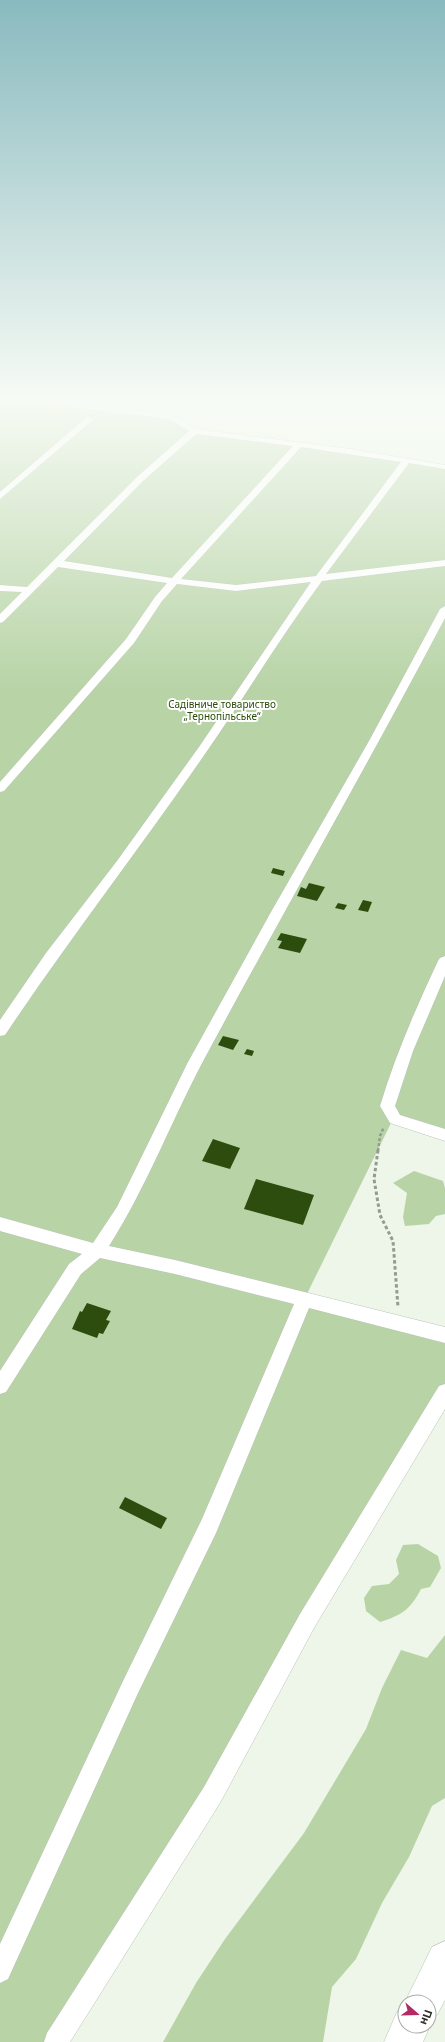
<svg xmlns="http://www.w3.org/2000/svg" width="445" height="2042" viewBox="0 0 445 2042" font-family="'Noto Sans',sans-serif">
<rect width="100%" height="100%" fill="#edf6e8"/>
<path fill="#b8d4a7" d="M0,402H48L171,417L194,431L445,467V1135L394,1117L304,1300L445,1335V1392L56,2042H0Z
M414,1171L443,1181L445,1188V1214L436,1216L429,1224L405,1226L403,1217L407,1193L393,1183Z
M418,1544L438,1556L441,1568L430,1587L421,1589C410,1610 402,1615 380,1622L366,1611L364,1598L372,1586L389,1584L399,1574L396,1560L403,1545Z
M445,1635V1798L432,1806L409,1857L382,1903L356,1959L332,1987L323,2042H163L196,1983L225,1939L304,1833L366,1729L382,1688L401,1650L427,1658Z"/>
<path fill="#2d4d0e" d="M273,868L285,871L283,876L271,873Z
M309,883L325,887L317,901L297,896L301,887L306,889Z
M363,900L372,902L368,912L358,910Z
M338,903L347,905L344,910L335,908Z
M281,933L307,939L300,953L278,948L282,941L277,940Z
M223,1036L239,1040L233,1050L218,1045Z
M247,1049L254,1051L252,1056L244,1054Z
M213,1139L240,1148L230,1169L202,1161Z
M256,1179L314,1195L303,1225L244,1209Z
M87,1303L111,1311L106,1320L110,1321L103,1334L99,1333L97,1338L72,1329L80,1311L82,1312Z
M125,1497L167,1518L161,1529L119,1508Z"/>
<g fill="none" stroke-linecap="round" stroke-linejoin="round">
<defs>
<path id="minor" d="M44,402H69L171,415L196,429L351,449L445,465V469L409,463L326,574L445,560V566L322,581C281,636 246,695 207,751C141,847 70,938 5,1035L0,1036V1020L46,953L117,861L199,747L311,582L236,591L177,584L162,601L134,643L4,791L0,792V782L126,639L155,597L167,583L58,567L3,622L0,623V614L22,592L0,591V585L27,587L137,477L189,431L169,419L48,404ZM196,434L293,446L172,578L64,561L143,481ZM301,447L401,462L316,576L236,585L181,579Z
M87,417L94,419L0,499V492Z
M445,606V618C368,764 286,907 208,1052C173,1116 148,1185 109,1246L175,1260L445,1327V1343L309,1308L216,1533L138,1693L8,1979L0,1983V1944L124,1679L202,1519L294,1304L175,1274L100,1258L81,1274L6,1392L0,1394V1371L69,1264L82,1254L0,1231V1217L93,1243L117,1207L187,1064L271,912L369,741L440,609Z
M445,956V976L413,1051L395,1106L400,1115L445,1129V1141L390,1123L380,1106C395,1056 416,1008 438,961L440,958Z
M445,1384V1409L314,1628L220,1803L70,2042H44L47,2033L204,1787L300,1614L439,1386Z"/>
<path id="trunk" d="M445,1941V2000L437,2015L429,2019V2002H405L432,1947Z
M405,2009V2026H429V2023L430,2026L423,2042H384L397,2012Z"/>
</defs>
<use href="#minor" stroke="#bac3b5" stroke-width="1"/>
<use href="#trunk" stroke="#bac3b5" stroke-width="1"/>
<path stroke="#949b91" stroke-width="2.5" stroke-dasharray="3 2" stroke-linecap="butt" d="M378,1151L380,1136L384,1127"/>
<path stroke="#949b91" stroke-width="3" stroke-dasharray="3.5 2.5" stroke-linecap="butt" d="M378,1150L374,1179L380,1215L393,1241L398,1307"/>
<use href="#minor" fill="#fff" fill-rule="evenodd"/>
<use href="#trunk" fill="#fff" fill-rule="evenodd"/>
</g>
<linearGradient id="sky" x2="0" y2="1"><stop stop-color="#89babf"/><stop offset="0.58" stop-color="#f7fbf5"/><stop offset="1" stop-color="#f7fbf5" stop-opacity="0"/></linearGradient>
<rect width="445" height="688" fill="url(#sky)"/>
<g text-anchor="middle" dominant-baseline="central" stroke-width="4" stroke-linejoin="round" paint-order="stroke">
<g font-size="10" fill="#2b4d08" stroke="#fff">
<text x="222" y="704">Садівниче товариство<tspan x="222" dy="12">„Тернопільське“</tspan></text>
</g>
</g>
<g transform="translate(417 2014) rotate(110)"><circle r="19" fill="#ffffff" stroke="#abacaa"/>
<path d="M0-3L7 15L0 10L-7 15Z" fill="#b52a65"/>
<text y="-6" font-size="11" font-weight="bold" text-anchor="middle" fill="#2d302b">Пн</text>
</g>
</svg>
